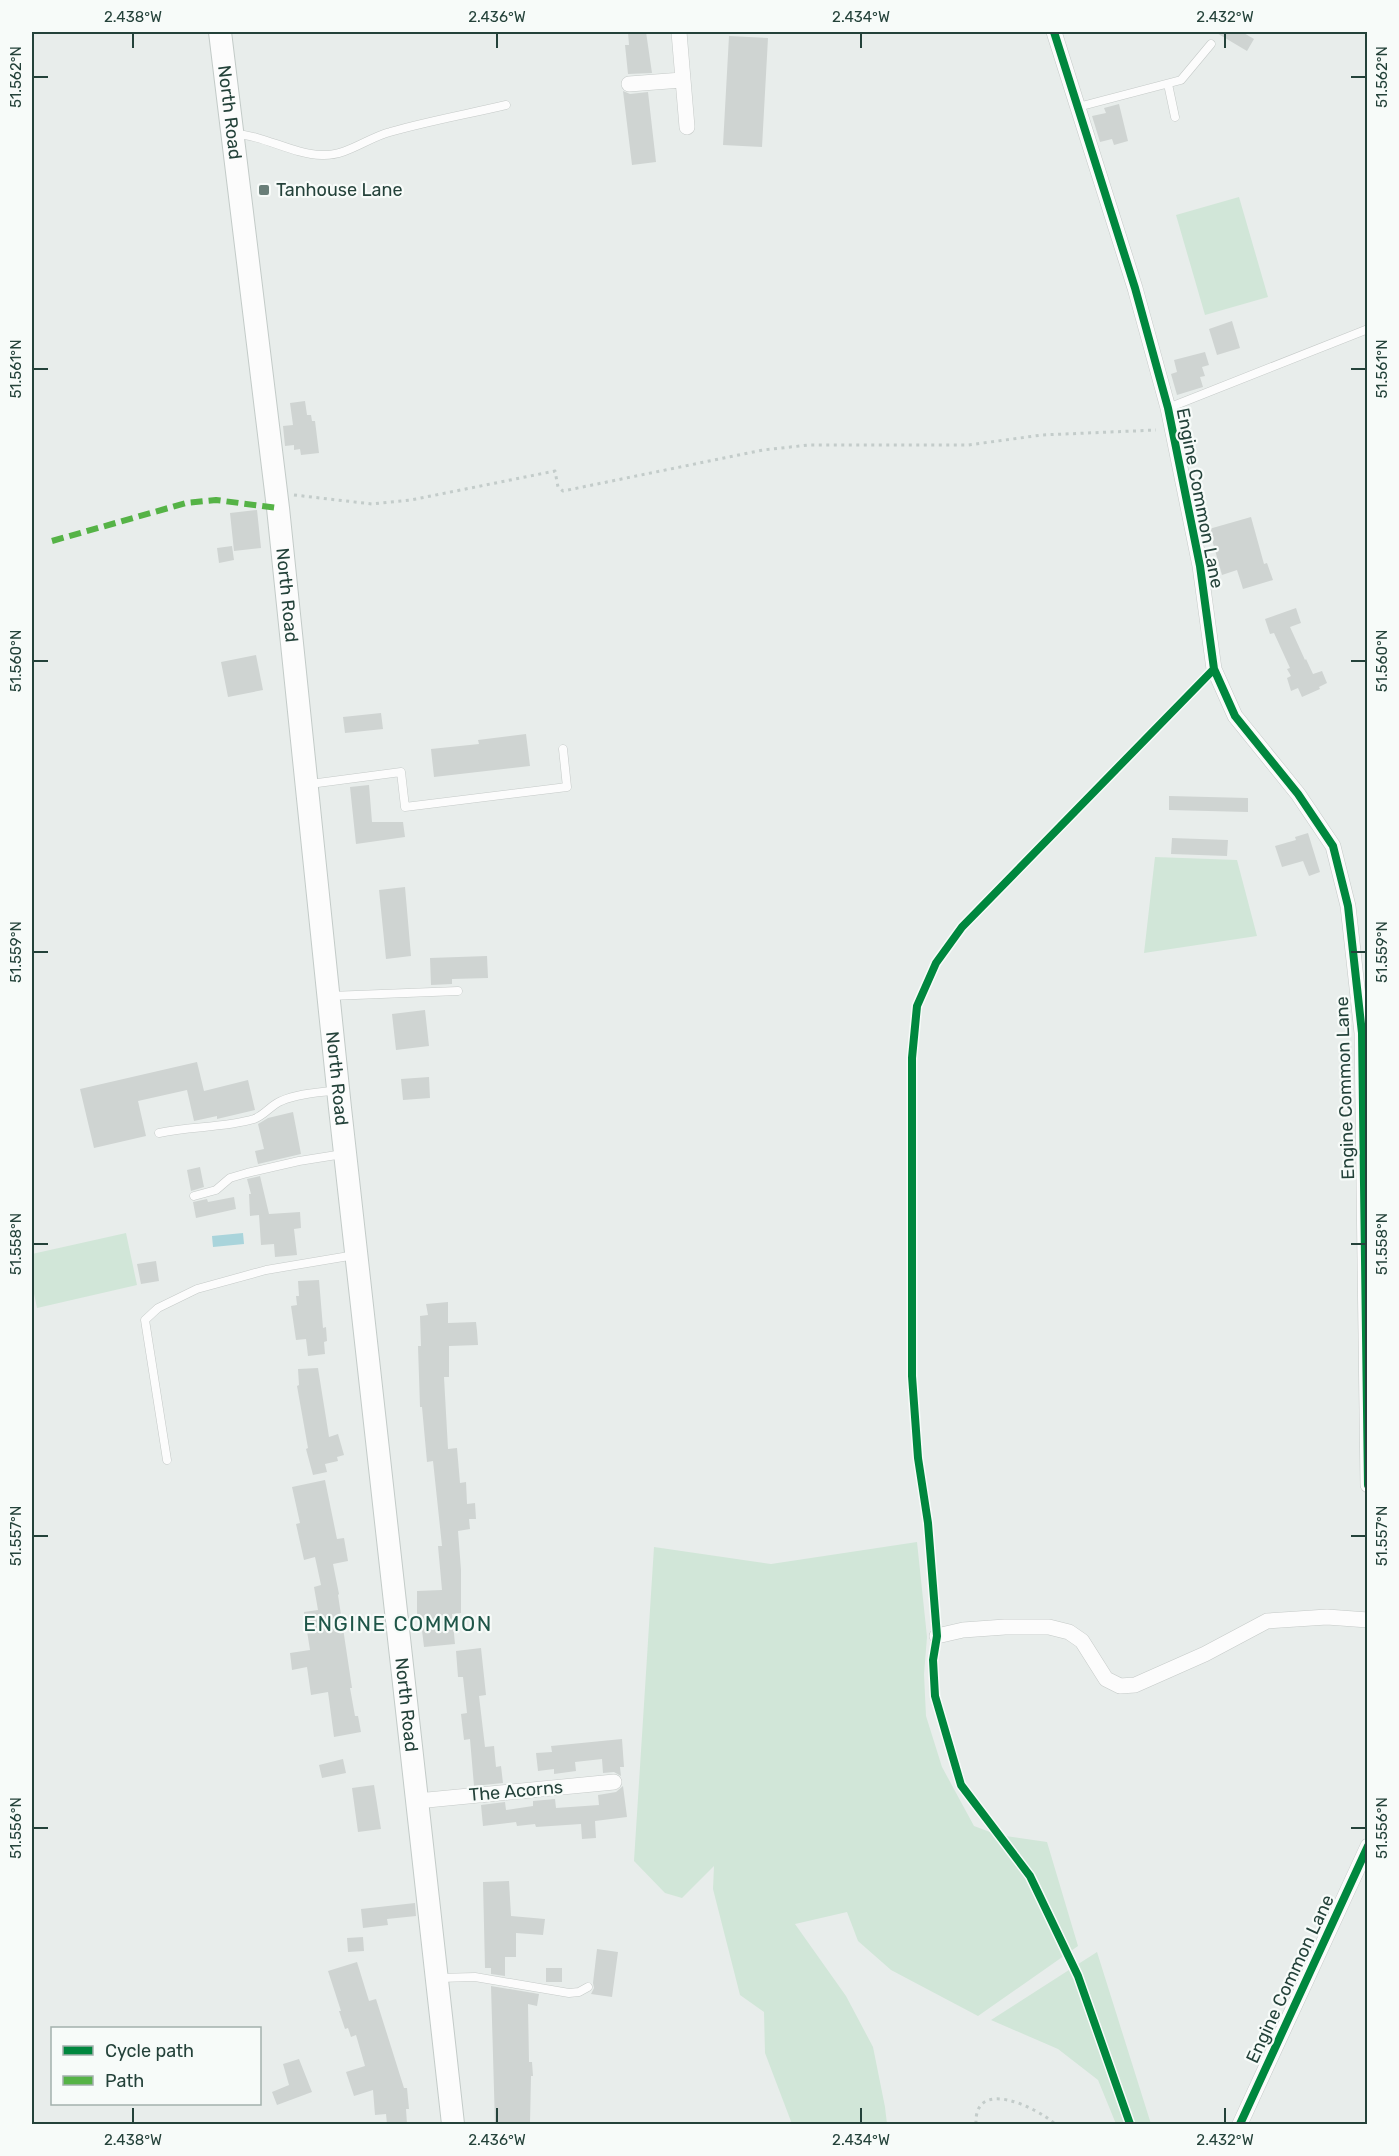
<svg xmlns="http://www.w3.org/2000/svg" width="1399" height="2156" viewBox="0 0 1399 2156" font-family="Rubik,sans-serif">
<rect width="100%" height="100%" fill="#e8edeb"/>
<path fill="#d1e6d8" d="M1239,197L1268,297L1205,315L1176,215Z
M1155,857L1237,860L1257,936L1144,953Z
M126,1233L137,1285L37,1308L32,1284V1254Z
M917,1542L927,1637L924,1674L926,1716L942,1767L974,1826L998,1835L1047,1842L1078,1946L978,2016L891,1970L858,1941L847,1912L795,1924L846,1996L873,2047L885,2107L887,2124H792L765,2053L764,2012L740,1995L713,1889L714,1866L682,1898L665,1893L634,1861L654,1547L771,1564Z
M1097,1952L1151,2124H1116L1098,2080L1058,2049L991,2020Z"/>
<path fill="#a9d4db" d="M243,1233L244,1244L213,1247L212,1236Z"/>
<path fill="#cfd4d2" d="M628,32H646L652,73L628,74L625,45H629Z
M1215,32H1242L1254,39L1247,51Z
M729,36L768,38L762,147L723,145Z
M623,91L630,94L648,92L656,162L632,165Z
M1119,104L1128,141L1114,145L1112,139L1100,142L1092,116L1106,113L1104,108Z
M1232,321L1240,348L1217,355L1209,329Z
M1205,352L1209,365L1202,367L1205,376L1200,377L1203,387L1177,395L1171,374L1177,372L1174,360Z
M305,401L307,415H311L312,421H315L319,453L301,455L300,449L294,450V445L285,446L283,426L293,425L290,403Z
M257,510L261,548L234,551L230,513Z
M1251,517L1264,564L1267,563L1273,580L1243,589L1237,570L1222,575L1209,529Z
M232,546L234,560L219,563L217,548Z
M1296,608L1301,623L1290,627L1305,660L1306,659L1313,674L1322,671L1327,683L1319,687L1320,689L1302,697L1298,688L1291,691L1287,678L1291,676L1287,669L1290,668L1274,633L1270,634L1265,619Z
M256,655L263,690L228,697L221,662Z
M381,713L383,729L345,733L343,717Z
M526,734L530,766L434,777L431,749L479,744L478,740Z
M369,785L372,822H403L405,837L356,844L350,787Z
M1169,796L1248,798V812L1169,810Z
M1308,833L1320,872L1309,876L1303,861L1282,867L1275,846L1296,840L1295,837Z
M1172,838L1228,840L1227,856L1171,854Z
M405,887L411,956L386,959L379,890Z
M487,956L488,978L452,979V984L431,985L430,958Z
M425,1010L429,1046L396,1050L392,1014Z
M197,1062L204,1091L248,1080L255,1110L217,1119V1116L194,1121L187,1090L138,1101L146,1136L94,1148L80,1089Z
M429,1077L430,1098L403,1100L401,1079Z
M293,1112L301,1154L258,1164L255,1151L264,1149L258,1124L268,1118Z
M200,1167L204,1187L191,1191L187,1170Z
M260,1176L269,1214L300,1212L301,1228L294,1229L297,1255L275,1257L274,1244L261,1245L259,1215L250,1216L249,1194H251L247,1179Z
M234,1197L236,1209L196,1218L193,1202L207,1199L208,1202Z
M156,1261L159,1281L141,1284L137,1264Z
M319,1280L323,1328L326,1327L327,1341L324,1342L325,1354L308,1356L306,1339L296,1340L291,1306L297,1305L296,1296H299L298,1281Z
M448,1302V1323L476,1322L477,1331L478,1345L449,1346V1377H444L448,1449L457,1448L460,1483L466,1482L467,1504L475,1503L476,1519H469L470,1529L458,1531L461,1570V1613L452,1614L455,1644L424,1647L420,1614H417V1591L442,1590L438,1546H442L433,1461L427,1462L422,1407H420L418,1346H421L420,1316L428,1315L426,1304Z
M318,1368L329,1437L338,1434L344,1455L337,1457L338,1461L325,1464L327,1472L313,1475L306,1449L308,1448L297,1386L299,1385L298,1369Z
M325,1480L337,1539L344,1538L348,1561L333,1564L339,1594L338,1595L352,1688H350L355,1716H358L361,1732L334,1737L328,1692L311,1695L307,1667L292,1670L290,1653L310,1650L304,1612L318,1610L314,1587L321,1585L315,1557L304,1560L296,1524L300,1523L292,1487Z
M481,1648L486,1695L479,1696L485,1747L494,1746L496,1767L501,1766L503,1783L474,1786L470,1739L464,1740L461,1714L467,1713L463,1677H458L456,1651Z
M622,1739L624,1767H620L621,1776L614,1772L603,1773L602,1759L575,1762L576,1771L554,1774V1769L538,1771L536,1753L552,1752L551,1746Z
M343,1759L346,1773L322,1778L319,1765Z
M374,1785L381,1829L358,1832L352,1788Z
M623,1786L627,1817L595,1821L596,1838L582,1839L581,1824L536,1827L535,1824L517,1826L516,1822L483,1826L481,1805L505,1802L506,1810L533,1806V1801L555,1799L556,1808L599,1805L598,1795L616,1792Z
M509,1881L511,1916L545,1919L543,1935L516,1933V1957H505V1976L491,1974V1968H485L483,1882Z
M415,1903L416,1916L387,1919L388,1925L363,1928L361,1909Z
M363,1937L364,1951L348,1952L347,1938Z
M597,1949L618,1952L612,1997L591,1994L594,1988L593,1983Z
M357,1962L369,2001L376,1999L404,2088H407L409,2109H406L407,2124H387L386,2114L375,2115L373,2090L354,2096L346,2072L365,2066L356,2035L351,2037L348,2028L345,2029L339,2011H341L328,1971Z
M546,1968H562V1982H546Z
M491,1986L539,1994L537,2006L528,2004L529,2062H532L533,2076H531L530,2123L528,2124H495Z
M299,2059L312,2092L277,2105L272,2092L289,2085L283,2064Z"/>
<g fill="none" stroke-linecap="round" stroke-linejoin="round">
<defs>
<path id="lane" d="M1168,84L1175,117
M1078,107L1181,80L1211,44
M234,134C264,135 291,154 322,155C347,156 367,138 390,132C428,121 468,114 506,105
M1168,408L1368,329
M310,784L401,772L405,807L567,787L563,749
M330,996L458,991
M917,1006L912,1058V1376L918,1458L928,1523L937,1636
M159,1133C191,1126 223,1128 254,1119C265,1115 271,1105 281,1101C297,1094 317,1092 335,1091
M194,1196L216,1190L230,1178L247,1173L299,1161L343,1154
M167,1460L145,1320L158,1308L197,1289L266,1270L355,1255
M438,1978L475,1977L569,1993L579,1992L588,1987"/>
<path id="street" d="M679,32L687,127
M1054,32L1135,288L1168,408L1200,566L1214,669L1235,716L1298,794L1333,846L1348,906L1362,1033L1368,1485
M629,84L682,80
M937,1636L963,1630L1005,1627H1049L1069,1632L1082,1641L1106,1679L1120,1686L1135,1685L1205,1654L1267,1621L1327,1617L1368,1620
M417,1801L614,1782
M1240,2124L1368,1846"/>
<g id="secondary">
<path id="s1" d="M220,32L278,508L340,1108L453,2124"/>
</g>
</defs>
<use href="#lane" stroke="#c5cac8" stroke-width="9"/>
<use href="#street" stroke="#c5cac8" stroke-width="16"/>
<use href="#secondary" stroke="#c3cbc8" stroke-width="24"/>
<path stroke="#c3ccca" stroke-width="3" stroke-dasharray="3 4.5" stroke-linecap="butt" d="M294,495L372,504L411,500L555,471L558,487L563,491L763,450L809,445H968L1042,435L1156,430
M976,2124C974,2077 1036,2107 1055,2124"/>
<use href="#lane" stroke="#fcfcfc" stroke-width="8"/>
<use href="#street" stroke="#fcfcfc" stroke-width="15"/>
<use href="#secondary" stroke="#fcfcfc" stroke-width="22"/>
<path stroke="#55b346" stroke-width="6" stroke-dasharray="12 6" stroke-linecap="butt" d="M52,541L186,503L216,500L278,508"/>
<defs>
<path id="cycleway" d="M1054,32L1135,288L1168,408L1200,566L1214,669L1235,716L1298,794L1333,846L1348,906L1362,1033L1368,1485
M1130,2124L1078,1976L1030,1876L961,1785L935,1696L933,1660L937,1636L928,1523L918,1458L912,1376V1058L917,1006L936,963L962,927L1214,669
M1240,2124L1368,1846"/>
</defs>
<use href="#cycleway" stroke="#f7fbf9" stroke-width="11"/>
<use href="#cycleway" stroke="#00873e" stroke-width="8"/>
</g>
<path fill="none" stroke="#24423a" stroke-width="2" d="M133,33V48M497,33V48M861,33V48M1225,33V48M33,77H48M1351,77H1366M33,369H48M1351,369H1366M33,661H48M1351,661H1366M33,952H48M1351,952H1366M33,1244H48M1351,1244H1366M33,1536H48M1351,1536H1366M33,1828H48M1351,1828H1366M133,2108V2123M497,2108V2123M861,2108V2123M1225,2108V2123"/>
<rect fill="#697e78" stroke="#f7fbf9" stroke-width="2" x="258" y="184" width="12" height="12" rx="3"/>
<g text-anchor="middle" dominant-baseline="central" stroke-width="4.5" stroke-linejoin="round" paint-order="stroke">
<g font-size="18" fill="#24423a" stroke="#f7fbf9">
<text stroke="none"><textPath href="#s1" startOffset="81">North Road</textPath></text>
<text transform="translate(1200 498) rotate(79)">Engine Common Lane</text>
<text stroke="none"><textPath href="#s1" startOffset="567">North Road</textPath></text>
<text stroke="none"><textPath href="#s1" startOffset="1053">North Road</textPath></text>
<text transform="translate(1345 1088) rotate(-92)">Engine Common Lane</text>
<text stroke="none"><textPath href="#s1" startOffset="1683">North Road</textPath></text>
<text transform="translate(516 1791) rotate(-5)">The Acorns</text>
<text transform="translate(1290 1979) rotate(-65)">Engine Common Lane</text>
</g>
<g font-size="18" fill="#24423a" stroke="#f7fbf9" text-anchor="start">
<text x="276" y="190">Tanhouse Lane</text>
</g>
<g font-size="21" letter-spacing="1.5" fill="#1f5548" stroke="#f7fbf9">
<text x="398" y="1623">ENGINE COMMON</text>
</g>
</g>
<rect width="1399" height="2156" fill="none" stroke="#f7fbf9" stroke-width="66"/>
<rect x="51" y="2027" width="210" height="78" fill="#f7fbf9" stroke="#a3b1ad" stroke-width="1.5"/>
<rect x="63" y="2046" width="30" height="9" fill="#00873e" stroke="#a3b1ad" stroke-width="1.5"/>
<text x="105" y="2057" font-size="18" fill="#24423a">Cycle path</text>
<rect x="63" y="2076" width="30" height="9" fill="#55b346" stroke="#a3b1ad" stroke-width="1.5"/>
<text x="105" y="2087" font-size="18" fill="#24423a">Path</text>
<rect x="33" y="33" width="1333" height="2090" fill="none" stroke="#24423a" stroke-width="2"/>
<g font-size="15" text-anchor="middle" fill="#24423a">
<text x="133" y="22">2.438°W</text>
<text x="497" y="22">2.436°W</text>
<text x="861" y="22">2.434°W</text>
<text x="1225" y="22">2.432°W</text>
<text transform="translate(16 77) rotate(-90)" y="5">51.562°N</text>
<text transform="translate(1382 77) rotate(-90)" y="5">51.562°N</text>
<text transform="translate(16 369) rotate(-90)" y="5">51.561°N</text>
<text transform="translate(1382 369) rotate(-90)" y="5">51.561°N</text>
<text transform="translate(16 661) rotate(-90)" y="5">51.560°N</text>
<text transform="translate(1382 661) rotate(-90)" y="5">51.560°N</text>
<text transform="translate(16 952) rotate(-90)" y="5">51.559°N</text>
<text transform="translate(1382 952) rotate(-90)" y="5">51.559°N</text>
<text transform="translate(16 1244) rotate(-90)" y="5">51.558°N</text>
<text transform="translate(1382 1244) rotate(-90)" y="5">51.558°N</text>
<text transform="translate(16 1536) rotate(-90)" y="5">51.557°N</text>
<text transform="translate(1382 1536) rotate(-90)" y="5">51.557°N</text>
<text transform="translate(16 1828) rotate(-90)" y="5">51.556°N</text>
<text transform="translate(1382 1828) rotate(-90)" y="5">51.556°N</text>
<text x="133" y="2145">2.438°W</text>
<text x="497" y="2145">2.436°W</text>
<text x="861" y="2145">2.434°W</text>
<text x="1225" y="2145">2.432°W</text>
</g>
</svg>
